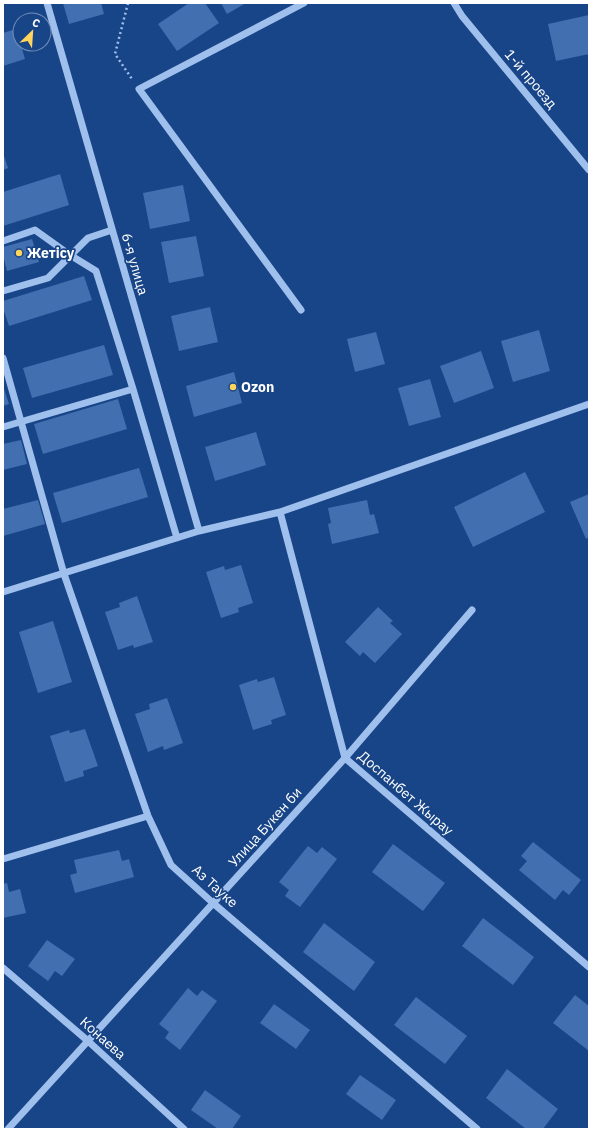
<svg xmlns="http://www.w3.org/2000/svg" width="592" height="1132" viewBox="0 0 592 1132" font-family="'IBM Plex Sans',sans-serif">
<rect width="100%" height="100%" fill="#184587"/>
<path fill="#416fb0" d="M63,3H101L104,14L69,24Z
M189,3H205L219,23L177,51L158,24Z
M221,3H246L227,14Z
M589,15V54L556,61L548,24Z
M16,29L25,59L3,66V33Z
M3,153L8,168L3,170Z
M60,174L69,205L3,226V192Z
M183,185L190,221L150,229L143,193Z
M196,236L204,276L169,283L161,242Z
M32,239L39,262L7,271L3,255V247Z
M84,276L92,300L9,326L3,308V301Z
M210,307L218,342L179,351L171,316Z
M539,330L550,371L513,382L501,341Z
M376,332L385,364L355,372L347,339Z
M104,345L113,375L32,398L23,368Z
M481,351L494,388L454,403L440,366Z
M234,372L242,403L194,417L186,386Z
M430,379L441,417L409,426L398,388Z
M3,386L9,404L3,406Z
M118,399L127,429L43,454L34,424Z
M256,432L266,465L215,481L205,447Z
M21,440L27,464L3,470V444Z
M139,468L148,497L62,523L53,493Z
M525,472L545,512L473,547L454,507Z
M589,494V537L586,539L570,502Z
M38,500L45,524L3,536V509Z
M367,500L370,515L374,514L379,533L332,544L328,524L331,523L328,508Z
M241,565L253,603L238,608L239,612L221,618L206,572L224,566L225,570Z
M137,596L153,642L134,648L133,645L118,650L105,612L120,607L119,603Z
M378,607L393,621L390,623L402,634L375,663L363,652L360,656L345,642Z
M53,621L72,682L38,693L19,632Z
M274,677L286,715L271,720L272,724L253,730L239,685L257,679L258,682Z
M167,698L183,743L164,750L163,746L148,752L135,714L150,709L149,704Z
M85,729L98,766L83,771L84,776L65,782L50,736L69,730L70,733Z
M533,842L581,880L569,895L563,890L555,900L519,870L527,861L521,856Z
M393,844L445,883L423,911L372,872Z
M308,846L317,853L322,847L337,859L300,907L285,896L289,890L279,882Z
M119,850L122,861L129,859L134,877L75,893L70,875L77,873L74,860Z
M7,883L9,892L20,889L26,913L3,918V884Z
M483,918L534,957L513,985L462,946Z
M324,923L375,962L354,991L303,952Z
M47,940L75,959L62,976L55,971L48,981L28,966Z
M188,988L197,996L202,990L217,1001L180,1050L165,1038L169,1032L159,1024Z
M575,995L589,1006V1051L553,1023Z
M416,997L467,1036L445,1064L394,1025Z
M274,1004L310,1030L296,1049L260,1023Z
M507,1069L558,1109L543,1129H526L486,1098Z
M360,1075L396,1100L382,1120L346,1094Z
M205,1090L241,1116L232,1129H218L191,1110Z"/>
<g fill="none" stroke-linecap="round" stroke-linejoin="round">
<path stroke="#9fbfed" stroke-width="2.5" stroke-dasharray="2 3" stroke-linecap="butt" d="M128,3L115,54L132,79"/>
<path stroke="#9fbfed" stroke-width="7" d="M47,3L199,531
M454,3L462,16L589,170
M3,241L35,230L70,255L96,271L133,389L177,538
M3,291L48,278L88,238L112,230
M301,310L139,89L304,3
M3,358L64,574L148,816L171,865L213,903L477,1129
M3,427L133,389
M280,512L345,758L589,967
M3,592L199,531L280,512L589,404
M3,859L148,816
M3,968L88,1041L184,1129
M8,1129L345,758L472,610"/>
</g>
<g fill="#ffd55b" stroke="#184587" stroke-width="1.5">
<circle cx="19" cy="253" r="4"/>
<circle cx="233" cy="387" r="4"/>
</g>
<g text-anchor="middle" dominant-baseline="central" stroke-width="3.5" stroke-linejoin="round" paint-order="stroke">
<g font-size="14" fill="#fff" stroke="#184587">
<text transform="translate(531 79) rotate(50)">1-й проезд</text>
<text transform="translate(135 264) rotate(74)">6-я улица</text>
<text transform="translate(406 793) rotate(41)">Доспанбет Жырау</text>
<text transform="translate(265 827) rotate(-48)">Улица Букен би</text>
<text transform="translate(215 886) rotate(42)">Аз Тауке</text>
<text transform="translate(103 1038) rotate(42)">Конаева</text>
</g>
<g font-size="14" font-weight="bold" fill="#fff" stroke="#184587" text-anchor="start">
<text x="27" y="253">Жетісу</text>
<text x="241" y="387">Ozon</text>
</g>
</g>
<rect width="592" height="1132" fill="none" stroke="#ffffff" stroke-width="8"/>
<g transform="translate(32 32) rotate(25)"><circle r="19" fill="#184587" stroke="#748fb7"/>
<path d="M0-3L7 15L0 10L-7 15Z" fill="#ffd55b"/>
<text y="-6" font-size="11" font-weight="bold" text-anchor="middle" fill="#ffffff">С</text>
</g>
</svg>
